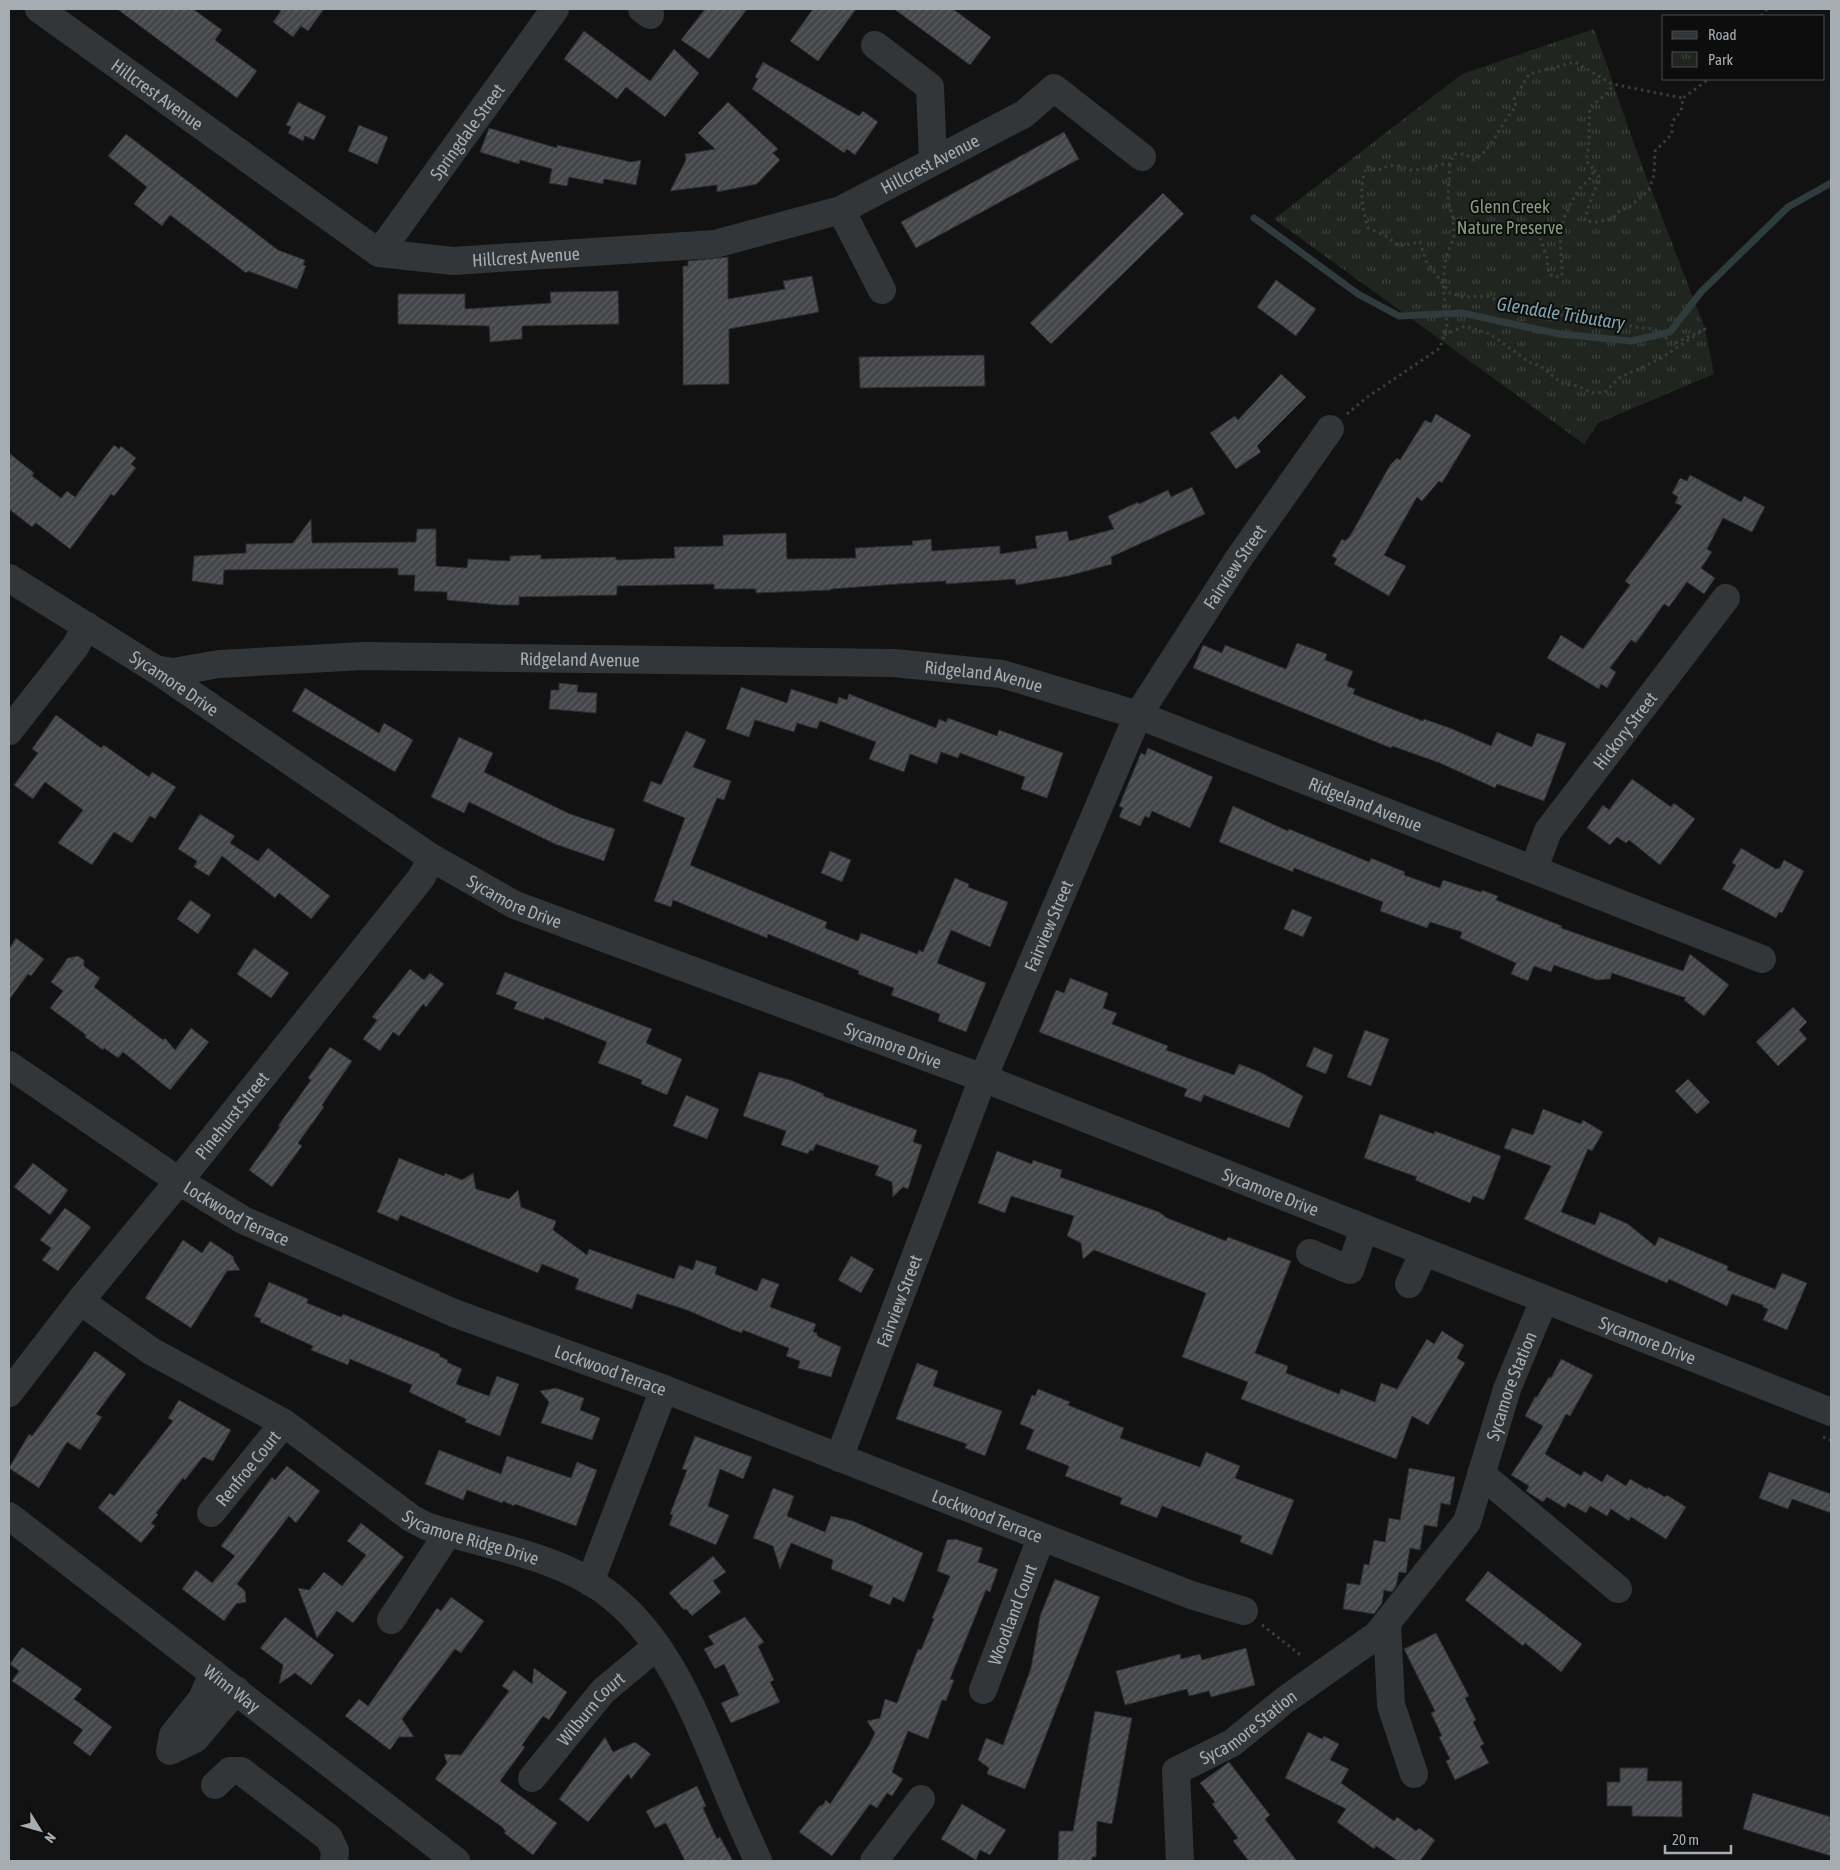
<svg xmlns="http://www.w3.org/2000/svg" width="1840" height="1870" viewBox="0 0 1840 1870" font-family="'Asap Condensed',sans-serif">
<defs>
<pattern id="park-tufts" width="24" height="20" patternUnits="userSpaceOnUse" patternTransform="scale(1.25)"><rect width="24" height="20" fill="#20261f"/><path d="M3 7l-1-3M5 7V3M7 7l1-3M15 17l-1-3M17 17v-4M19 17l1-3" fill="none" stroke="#3d433d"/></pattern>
<pattern id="building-hatch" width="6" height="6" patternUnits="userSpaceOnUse" patternTransform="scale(1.25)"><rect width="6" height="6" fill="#444649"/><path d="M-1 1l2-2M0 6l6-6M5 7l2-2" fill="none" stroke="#5c5e61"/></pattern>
</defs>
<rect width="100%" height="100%" fill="#121213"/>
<path fill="url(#park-tufts)" d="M1594,29L1638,155L1705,329L1714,374L1598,423L1584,444L1274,219L1462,74Z"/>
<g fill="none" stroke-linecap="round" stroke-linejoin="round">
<path stroke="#2f3b3d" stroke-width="7" d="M1254,218L1358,294L1399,316L1462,313L1559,334L1631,341L1670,332L1701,292L1788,207L1831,183"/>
</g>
<path fill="url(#building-hatch)" stroke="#2c2d2f" d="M117,9H193L222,30L215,40L257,71L237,98Z
M278,9H324L308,31L301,26L293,37L273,22L281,11Z
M705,9H747L709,59L681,40Z
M813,9H856L818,61L790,41Z
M894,9H953L991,37L970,65Z
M584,31L650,81L674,49L699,73L665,117L626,87L617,99L564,59Z
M763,62L859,116L863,111L878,122L855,155L847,149L844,153L752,89L758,79L755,77Z
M298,102L326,116L314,140L305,136L303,141L288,133L291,127L286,125Z
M728,102L778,149L773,153L780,160L757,184L717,192V185L670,191L686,160L685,154L715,149L698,133Z
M359,125L388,137L377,164L348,151Z
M489,128L557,148V145L631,162L641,160L636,185L604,179L603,184L569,177L567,186L549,183L552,169L520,160L519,164L480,152Z
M1064,132L1079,159L916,248L901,222Z
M126,134L278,250L305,260L303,265L306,266L297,289L248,271L246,273L170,215L162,226L134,204L147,187L108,156Z
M1163,193L1184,214L1051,344L1030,323Z
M728,257V299L785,289L783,281L812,276L819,312L729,329V384L683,385V266H688V261Z
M1276,280L1316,309L1296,336L1257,307Z
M618,291L619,324L522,326V339L490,342L489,326L398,324V294H465V309L551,303L550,292Z
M984,355L985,386L860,388L859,357Z
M1281,374L1306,397L1257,446L1261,452L1236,469L1210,433L1235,416L1238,420Z
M1436,414L1471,435L1442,483L1439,481L1422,501L1417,497L1384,555L1406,566L1389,596L1334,564L1337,559L1332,556L1342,539L1345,541L1350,536L1390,465L1397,458L1400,460L1425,420L1431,423Z
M114,445L119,449L121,446L136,458L131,464L136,468L114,496L111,494L70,549L36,523L32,527L9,509V453L34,473L32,476L61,498L67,491L75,497Z
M1690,475L1741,502L1744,496L1765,507L1752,532L1723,518L1707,549L1712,552L1701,568L1715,578L1704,594L1687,582L1669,607L1664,604L1636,643L1631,640L1610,668L1616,672L1607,688L1601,684L1599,689L1547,658L1561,635L1583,649L1630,585L1625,581L1682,506L1675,503L1678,497L1672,493L1680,478L1687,481Z
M1192,487L1205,514L1111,557L1112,564L1068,576L1016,585L1015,579L946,584V581L898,584L831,589V590L756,593V589H714V584L617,586V595L519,597V605H499L447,600V592L414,591L415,575H398V568L224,570L223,585L192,581L194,556L246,553V544L293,543L311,519L312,543L416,542L417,529H436V566L467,568L468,559L510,561V556L541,555V559L616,557V560L675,558L674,547L723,546V535L786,533L787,559L856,558L855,548L913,545L912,541L931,539L932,551L1000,546V554L1037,548L1035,536L1067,531L1069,541L1114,529L1108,516L1138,502L1139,504L1168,490L1171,497Z
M1297,643L1327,654L1325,660L1353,671L1347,686L1355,689L1353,694L1423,721L1424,719L1450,728L1491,746L1497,732L1532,747L1537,733L1566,743L1544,801L1497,784L1495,788L1440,763L1392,746L1391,748L1193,668L1203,645L1222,653L1225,645L1286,669Z
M559,683L578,685L577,692L597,693L596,713L549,709L551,690H559Z
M741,687L787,703L791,689L837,704L839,697L847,700L849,694L936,728L939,719L946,722L948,718L997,736L999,730L1063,753L1047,798L1021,789L1025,777L960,753L958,758L941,752L937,764L910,754L904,772L869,759L876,742L820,721L817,729L797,723L794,732L755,720L749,737L726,729Z
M305,688L379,733L384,723L413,740L395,772L292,711Z
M56,715L101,748L104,745L149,777L152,772L176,787L155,819L150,816L132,843L114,832L92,865L58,843L83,810L45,782L33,799L14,785L38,753L32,749Z
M686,731L706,740L693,767L731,781L724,800L717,798L690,865L827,922L825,928L858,941L861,933L917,954L919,950L923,952L955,878L969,884L968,887L1008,902L990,947L951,930L937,963L986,983L966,1032L938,1021L940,1014L891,995L894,988L858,974L859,971L768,934L767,938L673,900L671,907L654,901L685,818L643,801L651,781L661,785Z
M459,737L493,753L484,772L570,814L615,829L604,861L555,844L469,802L464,813L431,797Z
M1148,748L1213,777L1190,828L1152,811L1149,818L1145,816L1140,826L1119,817L1123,808L1119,806L1141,753L1145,755Z
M1632,779L1671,807L1674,803L1695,819L1660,865L1629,840L1626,843L1617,837L1610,845L1587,828L1603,805L1609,810Z
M1233,806L1288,831L1289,829L1369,862L1371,858L1405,872L1404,875L1440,888L1443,880L1481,892L1482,890L1498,896L1496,900L1562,926L1561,928L1683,971L1690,954L1729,985L1704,1016L1684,1000L1686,998L1612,973L1610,979L1597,980L1554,965L1551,972L1534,966L1528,981L1511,974L1516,963L1460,938L1462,932L1430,922L1427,928L1380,911L1383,902L1294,868L1293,872L1219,842Z
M200,814L235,836L230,843L258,861L268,848L330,896L311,919L279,893L275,898L222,856L209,876L194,867L197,861L178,849Z
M1741,848L1776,869L1780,868L1784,860L1804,871L1782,913L1779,912L1776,918L1722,889L1736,865L1732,863Z
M830,851L851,860L842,882L821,873Z
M190,900L211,915L198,934L177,919Z
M1292,909L1312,917L1303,937L1284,929Z
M16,938L44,959L31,976L28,974L9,1000V949Z
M254,948L289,973L271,998L237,974Z
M78,956L84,960V966L100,978L94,987L163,1040L165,1038L175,1050L191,1028L209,1042L170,1090L123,1052L118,1058L104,1048L103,1050L85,1037L86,1035L50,1008L63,991L51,982L68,958Z
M410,969L424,980L430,973L444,984L426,1007L423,1004L399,1036L393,1032L380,1051L363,1039L377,1020L372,1017Z
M505,972L652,1029L646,1043L682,1059L667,1095L641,1084L642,1080L598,1063L607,1042L545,1017L544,1020L514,1009L517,1002L496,994Z
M1070,978L1108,993L1103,1008L1117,1013L1112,1024L1168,1046L1166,1050L1234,1075L1239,1064L1262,1073L1303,1096L1289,1128L1204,1095L1201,1102L1184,1096L1187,1089L1039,1032L1056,990L1064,993Z
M1793,1007L1807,1022L1799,1030L1807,1039L1778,1066L1756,1042Z
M1365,1030L1389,1039L1371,1086L1347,1077Z
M330,1047L352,1061L322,1105L324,1107L298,1143L302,1146L272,1187L249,1170L280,1127L278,1126L311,1080L308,1078Z
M1314,1047L1333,1055L1326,1074L1306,1066Z
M759,1072L790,1080L824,1094L823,1096L917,1130L913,1142L922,1145L908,1189L903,1187L893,1197L892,1182L875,1175L879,1166L816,1144L813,1151L810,1150L808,1154L781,1145L786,1131L743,1116Z
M1688,1079L1710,1102L1697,1114L1675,1091Z
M686,1095L719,1109L707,1139L673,1126Z
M1543,1109L1581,1124L1583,1120L1603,1132L1592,1151L1588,1149L1561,1212L1595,1225L1600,1212L1628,1224L1655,1246L1659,1237L1728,1266L1727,1270L1775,1289L1782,1273L1807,1283L1787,1330L1763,1320L1768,1309L1763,1307V1305L1732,1294L1727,1306L1669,1279L1667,1283L1620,1263L1524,1219L1551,1166L1504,1148L1512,1128L1533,1135Z
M1380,1114L1434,1134L1435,1131L1501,1156L1484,1200L1473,1196L1470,1203L1415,1180L1417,1177L1364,1158Z
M997,1151L1032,1164L1033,1160L1062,1170L1060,1177L1159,1212L1167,1218L1226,1241L1228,1237L1291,1261L1255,1353L1288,1366L1286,1373L1339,1394L1341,1389L1375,1402L1381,1383L1397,1389L1427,1339L1434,1344L1442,1331L1464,1345L1457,1358L1465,1363L1428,1425L1412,1416L1396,1459L1241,1399L1248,1382L1182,1357L1206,1293L1094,1250L1083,1259L1081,1243L1067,1236L1074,1216L1011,1196L1005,1213L978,1203Z
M399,1158L444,1176L445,1173L462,1180L473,1173L476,1189L509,1199L518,1190L521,1207L556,1221L553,1230L587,1255L589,1249L674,1279L679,1265L693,1270L696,1260L717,1267L715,1274L757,1291L762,1278L779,1284L770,1307L816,1324L813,1332L817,1333V1336L841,1347L831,1377L798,1368L800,1361L786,1356L789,1348L743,1330L742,1333L733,1330L687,1310L637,1294L632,1309L575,1289L579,1279L542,1264L538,1273L400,1215L398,1221L377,1212Z
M33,1163L68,1190L50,1215L14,1187Z
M65,1208L91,1227L58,1271L42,1260L51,1248L40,1240Z
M183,1240L202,1253L210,1241L234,1257L233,1259L240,1270L227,1271L191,1328L145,1298Z
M851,1256L874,1269L861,1293L838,1280Z
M269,1282L308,1299L307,1303L341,1317L343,1314L440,1354L439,1356L448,1360L447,1362L462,1369L456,1384L489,1396L497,1376L519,1384L500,1436L465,1422L466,1419L409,1392L412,1385L350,1359L348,1365L311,1350L313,1346L260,1322L261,1319L254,1316Z
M95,1351L126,1374L96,1414L102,1417L80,1450L67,1442L39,1488L9,1468L29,1434L32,1436Z
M1561,1359L1593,1375L1570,1416L1566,1414L1545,1454L1581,1476L1584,1471L1602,1482L1607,1474L1626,1486L1630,1479L1647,1489L1648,1487L1665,1497L1667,1495L1686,1507L1666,1539L1631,1517L1629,1521L1611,1509L1607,1516L1590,1506L1586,1513L1568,1503L1565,1508L1547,1497L1543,1502L1526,1491L1529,1486L1511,1475L1543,1426L1525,1416L1535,1397H1537L1549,1377L1551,1378Z
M917,1363L938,1371L933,1386L1002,1411L985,1456L965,1448L967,1444L896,1419Z
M556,1388L584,1398L580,1410L600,1418L592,1440L541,1423L549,1402L540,1391Z
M1038,1389L1070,1402L1068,1405L1124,1428L1120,1438L1200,1467L1206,1452L1240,1466L1235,1478L1294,1500L1272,1555L1240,1542L1242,1536L1162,1506L1157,1518L1120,1504L1122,1498L1065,1476L1069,1466L1026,1449L1034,1430L1020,1424L1032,1395L1035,1396Z
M179,1400L231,1430L213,1461L203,1457L185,1480L183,1478L156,1513L158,1515L151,1523L155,1526L141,1543L98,1508L110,1493L114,1496L173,1421L168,1418Z
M695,1436L752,1457L743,1479L720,1469L708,1506L729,1515L716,1545L669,1525L673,1515L670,1514L687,1470L682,1469Z
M439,1450L501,1474L507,1456L571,1478L577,1462L597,1470L576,1526L515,1504L514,1506L503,1501L502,1503L467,1490L463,1500L425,1484Z
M287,1466L320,1491L296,1523L289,1516L237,1584L245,1591L246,1602L236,1604L224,1621L182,1589L196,1570L212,1583L235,1556L221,1546L272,1477L275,1480Z
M1409,1468L1455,1477L1450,1505L1441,1503L1437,1527L1424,1525L1420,1550L1410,1548L1406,1573L1399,1572L1396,1586L1392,1592L1384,1590L1382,1603L1374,1614L1343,1609L1347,1583L1360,1585L1364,1564L1369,1565L1374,1540L1385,1542L1389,1518L1400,1520Z
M1769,1472L1831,1494V1513L1792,1499L1788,1509L1759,1498Z
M773,1488L794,1496L787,1516L825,1532L831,1516L853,1521L923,1553L904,1602L893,1597L890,1605L869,1596L873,1586L831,1569L833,1560L791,1543L780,1569L773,1546L753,1538Z
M361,1523L404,1557L353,1623L337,1611L317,1638L298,1588L309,1590L324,1572L342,1586L366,1555L347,1541Z
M955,1539L983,1548L978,1562L998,1569L990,1592L986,1590L950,1679L954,1680L946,1701L942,1700L928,1739L908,1731L892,1772L903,1779L892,1796L887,1793L877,1808L870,1804L832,1856L799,1832L820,1805L822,1806L826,1800L830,1804L868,1747L875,1733L867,1721L880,1718L885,1699L897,1703L918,1649L921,1650L934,1619L932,1618L950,1576L937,1571L947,1540Z
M713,1556L726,1572L713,1581L721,1592L692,1616L686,1609L684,1610L669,1593Z
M1488,1571L1582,1644L1561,1672L1525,1643L1523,1646L1465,1600Z
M1055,1579L1100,1597L1025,1789L987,1774L989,1768L978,1760L986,1738L1003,1745L1031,1668L1040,1616Z
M451,1597L484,1621L461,1653L455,1649L402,1719L414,1737H399L390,1750L345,1716L359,1699L368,1706L437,1608L441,1611Z
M285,1617L334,1655L311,1685L295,1673L279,1684L283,1665L260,1648Z
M745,1617L764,1642L758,1646L774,1680L770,1682L780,1702L731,1723L721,1703L739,1695L724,1664L715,1669L704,1649L714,1644L708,1636Z
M1436,1633L1469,1696L1465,1698L1476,1720L1473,1722L1484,1744L1480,1746L1489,1763L1455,1780L1446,1761L1450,1759L1439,1737L1442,1736L1431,1713L1435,1711L1404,1649Z
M22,1647L82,1689L74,1699L112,1727L90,1756L73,1743L83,1730L12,1681L19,1671L10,1664Z
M1246,1648L1255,1685L1211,1697L1209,1691L1189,1696L1187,1689L1125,1705L1116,1671L1180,1654L1181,1659L1200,1654L1202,1660Z
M534,1668L567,1692L549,1720L543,1716L522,1745L525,1747L517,1758L500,1781L557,1823L533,1855L504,1833L506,1832L502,1827L435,1779L447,1763L444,1754L461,1755L509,1691L502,1686L514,1670L532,1684Z
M1095,1711L1132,1718L1112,1824L1097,1821L1096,1857H1092V1861H1058L1059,1831H1073Z
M1308,1732L1322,1739L1324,1736L1339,1744L1330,1760L1349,1769L1341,1783L1394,1821L1397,1817L1416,1831L1419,1828L1435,1840L1420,1861H1398L1376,1846L1374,1849L1337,1822L1346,1809L1285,1778Z
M605,1737L613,1752L635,1742L651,1754L631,1779L628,1774L588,1822L559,1799Z
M1229,1762L1270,1815L1265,1819L1297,1861H1249L1233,1841L1238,1838L1212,1804L1215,1802L1200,1783Z
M1620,1768H1648L1647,1781H1682V1817L1632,1816V1806H1607V1782H1620Z
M697,1786L706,1806L703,1808L717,1839L720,1837L733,1861H685L666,1823L655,1828L646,1811Z
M1753,1793L1831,1817V1856L1743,1829Z
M962,1804L1006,1830L990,1855L980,1850L976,1860L941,1839Z"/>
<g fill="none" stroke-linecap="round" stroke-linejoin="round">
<path stroke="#3a3d3f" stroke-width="3" stroke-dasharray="2.5 4" stroke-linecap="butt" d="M1761,16L1767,9
M1594,170L1599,177C1595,192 1587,206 1585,221L1596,222L1612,219L1620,210L1628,208L1649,190L1654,175L1655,151L1672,134V122L1681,111L1683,98L1709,79
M1453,218L1466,228L1495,234L1504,227L1524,228L1539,234L1547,258L1549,274L1554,277L1562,276C1563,258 1557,240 1563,222C1566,212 1572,200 1578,191C1584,182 1591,181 1594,170L1586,160C1591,142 1588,125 1590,107L1610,91L1612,84
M1444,335L1465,326L1490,334L1532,364L1539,365L1563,384L1578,386L1592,393L1605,392L1619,378L1660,359L1705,329L1673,344L1655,329L1633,327L1608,319L1579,321L1538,306L1522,310L1487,296L1463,297L1450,293L1426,261L1420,242L1398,246L1388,237L1368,228C1362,208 1358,186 1367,166L1376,171C1384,168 1390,164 1399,166C1405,167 1409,171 1415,170C1427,169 1437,164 1450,164L1454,154H1465L1474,160C1494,148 1500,123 1516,107L1514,99L1529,74L1575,62L1612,84L1683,98
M1347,414L1366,398L1440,348L1447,326L1443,283L1446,257L1454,237L1453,218L1448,202L1450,164
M1823,1437L1831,1440
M1262,1625L1303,1657"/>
<g stroke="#333638" stroke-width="28">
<path id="s1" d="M39,9L379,253L453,261L715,244L841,210L1024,114L1054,88L1142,157"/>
<path d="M642,9L650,15"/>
<path d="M875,45L930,87L933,161"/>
<path d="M841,210L882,290"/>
<path id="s2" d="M379,253L555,9"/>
<path id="s3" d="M9,578L155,669L432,858L515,905L983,1078L1831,1412"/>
<path id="s4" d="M155,669L173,672L219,664L363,656L894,663L1002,674L1138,715L1762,959"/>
<path d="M9,731L75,647L87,626"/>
<path id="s5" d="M1534,868L1548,831L1726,598"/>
<path id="s6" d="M9,1065L179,1181L243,1220L454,1313L664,1389L1191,1595L1244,1611"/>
<path d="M1310,1253L1350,1270L1364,1229"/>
<path d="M1409,1284L1424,1252"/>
<path id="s7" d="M80,1301L151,1351L284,1423L411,1518L426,1526C480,1544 542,1553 591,1582C661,1624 692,1706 722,1778C733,1806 746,1834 758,1861"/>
<path id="s8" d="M9,1393L80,1301L179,1181L421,878L432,858"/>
<path id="s9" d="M839,1458L983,1078L1138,715L1239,558L1330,429"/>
<path d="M1481,1474L1618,1589"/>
<path id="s10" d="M211,1513L284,1423"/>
<path id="s11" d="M9,1516L456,1861"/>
<path d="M590,1582L664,1389"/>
<path d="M391,1620L448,1533"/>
<path d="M1387,1623L1391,1705L1414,1774"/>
<path d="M213,1673L202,1699L173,1735L170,1751L195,1739L236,1690"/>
<path id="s12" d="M983,1690L1041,1538"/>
<path id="s13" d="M532,1778L603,1691L657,1646"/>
<path d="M215,1785L230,1771H241L329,1838L335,1851L334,1861"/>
<path d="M874,1861L921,1799"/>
<path id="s14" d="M1180,1861L1176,1771L1232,1743L1285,1700L1377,1635L1467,1522L1507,1389L1544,1300"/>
</g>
</g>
<g text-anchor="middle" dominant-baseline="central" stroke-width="4" stroke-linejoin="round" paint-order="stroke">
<g font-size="18" fill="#a5adb3" stroke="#0d0d0e">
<text stroke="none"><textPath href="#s1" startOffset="146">Hillcrest Avenue</textPath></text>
<text stroke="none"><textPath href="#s2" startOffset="150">Springdale Street</textPath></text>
<text stroke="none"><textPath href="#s1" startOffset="986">Hillcrest Avenue</textPath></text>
<text stroke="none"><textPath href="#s1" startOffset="566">Hillcrest Avenue</textPath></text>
<text stroke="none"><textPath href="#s9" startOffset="978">Fairview Street</textPath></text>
<text stroke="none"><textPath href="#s4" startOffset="426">Ridgeland Avenue</textPath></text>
<text stroke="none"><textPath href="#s4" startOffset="831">Ridgeland Avenue</textPath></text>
<text stroke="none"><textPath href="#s3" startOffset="196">Sycamore Drive</textPath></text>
<text stroke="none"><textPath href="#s5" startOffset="166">Hickory Street</textPath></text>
<text stroke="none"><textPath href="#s4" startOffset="1235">Ridgeland Avenue</textPath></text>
<text stroke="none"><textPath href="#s3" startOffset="601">Sycamore Drive</textPath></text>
<text stroke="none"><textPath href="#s9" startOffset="572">Fairview Street</textPath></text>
<text stroke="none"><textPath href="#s3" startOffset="1006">Sycamore Drive</textPath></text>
<text stroke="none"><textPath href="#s8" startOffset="356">Pinehurst Street</textPath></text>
<text stroke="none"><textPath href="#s3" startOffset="1411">Sycamore Drive</textPath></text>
<text stroke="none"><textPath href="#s6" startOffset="272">Lockwood Terrace</textPath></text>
<text stroke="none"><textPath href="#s9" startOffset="168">Fairview Street</textPath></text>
<text stroke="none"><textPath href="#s3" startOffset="1816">Sycamore Drive</textPath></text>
<text stroke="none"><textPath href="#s6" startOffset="678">Lockwood Terrace</textPath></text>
<text stroke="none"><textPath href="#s14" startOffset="621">Sycamore Station</textPath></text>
<text stroke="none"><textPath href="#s10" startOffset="58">Renfroe Court</textPath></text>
<text stroke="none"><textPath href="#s6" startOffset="1082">Lockwood Terrace</textPath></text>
<text stroke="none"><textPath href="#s7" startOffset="460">Sycamore Ridge Drive</textPath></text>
<text stroke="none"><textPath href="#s12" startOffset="81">Woodland Court</textPath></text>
<text stroke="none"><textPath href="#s11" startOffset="282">Winn Way</textPath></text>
<text stroke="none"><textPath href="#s13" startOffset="91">Wilburn Court</textPath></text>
<text stroke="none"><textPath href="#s14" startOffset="175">Sycamore Station</textPath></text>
</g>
<g font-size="18" fill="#859c7d" stroke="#0d0d0e">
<text x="1510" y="206">Glenn Creek<tspan x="1510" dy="21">Nature Preserve</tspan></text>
</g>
<g font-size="19" font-style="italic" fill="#7fa4ab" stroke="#0d0d0e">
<text transform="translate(1561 313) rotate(9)">Glendale Tributary</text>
</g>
</g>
<rect width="1840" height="1870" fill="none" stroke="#a5adb3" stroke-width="20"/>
<rect x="1662" y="15" width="162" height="65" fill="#0d0d0e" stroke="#4a4d50"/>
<rect x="1672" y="31" width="25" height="8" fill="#333638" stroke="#4a4d50"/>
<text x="1708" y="40" font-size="15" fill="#a5adb3">Road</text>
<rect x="1672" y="52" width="25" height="15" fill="url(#park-tufts)" stroke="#4a4d50"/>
<text x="1708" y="65" font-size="15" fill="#a5adb3">Park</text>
<g transform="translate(40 1830) rotate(127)" stroke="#0d0d0e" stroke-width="4" paint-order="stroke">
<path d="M0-4L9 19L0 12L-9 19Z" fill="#a5adb3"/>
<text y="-8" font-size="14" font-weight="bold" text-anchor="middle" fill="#a5adb3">N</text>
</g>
<path d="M1665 1845v8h66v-8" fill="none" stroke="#a5adb3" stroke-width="2.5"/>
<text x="1672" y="1845" font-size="15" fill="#a5adb3" stroke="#0d0d0e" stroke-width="4" paint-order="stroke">20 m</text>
</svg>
